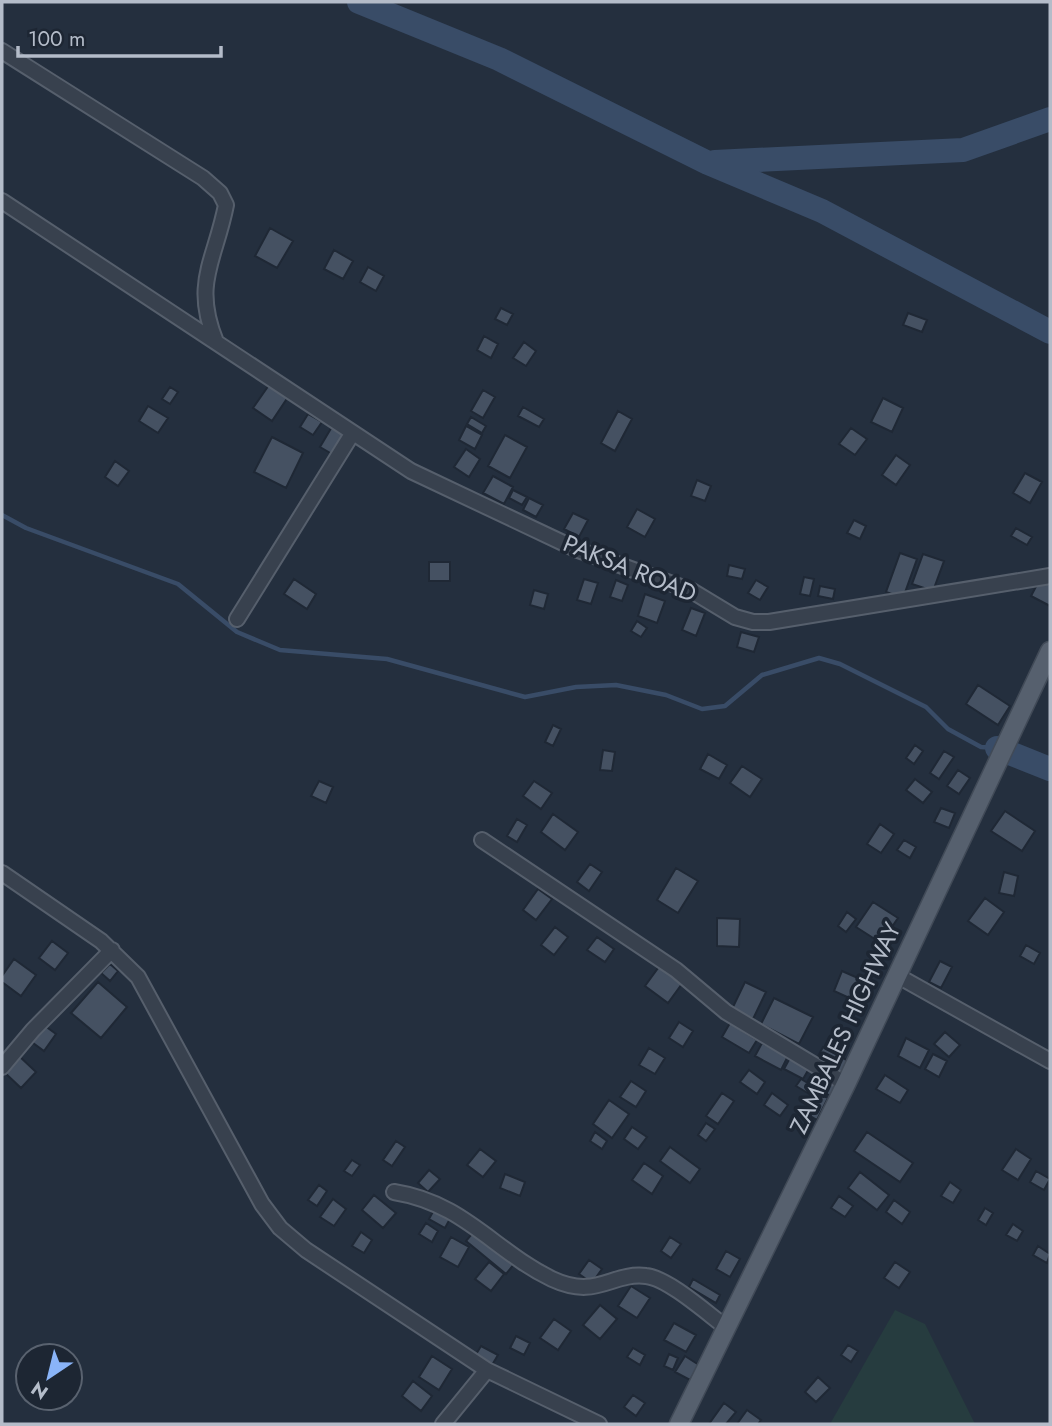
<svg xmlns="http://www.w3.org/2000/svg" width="1052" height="1426" viewBox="0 0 1052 1426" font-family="Jost,sans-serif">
<rect width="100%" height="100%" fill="#242f3e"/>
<path fill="#263c3f" d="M895,1310L925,1324L975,1424H830Z"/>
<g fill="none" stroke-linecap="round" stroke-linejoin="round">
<path stroke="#394c67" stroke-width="4.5" d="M2,515L26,528L178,584L237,632L280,650L387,659L525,697L576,687L616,685L666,695L702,709L725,706L762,675L819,658L840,664L926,707L948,729L981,747L997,748"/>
<path stroke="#394c67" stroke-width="24" d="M359,2L499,59L708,163L822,211L1050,332
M715,162L963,150L1050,119
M997,748L1050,769"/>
</g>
<path fill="#455162" stroke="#1f2835" stroke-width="2" d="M270,228L293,241L277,268L255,256Z
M334,250L353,261L343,279L324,269Z
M368,267L384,276L376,291L360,282Z
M501,308L513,314L507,325L495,319Z
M908,313L927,320L922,332L903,325Z
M484,336L498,344L491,358L477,350Z
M524,342L536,351L526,366L513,358Z
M269,385L288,397L272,421L253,408Z
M170,387L178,392L170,404L162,399Z
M483,390L495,397L483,418L471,411Z
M883,398L903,408L892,432L871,422Z
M148,406L168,418L158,433L139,421Z
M523,407L544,419L539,427L518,416Z
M618,411L632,419L615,451L601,443Z
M308,414L322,422L313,435L300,427Z
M471,417L486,426L482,433L467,424Z
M333,425L345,432L332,454L320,447Z
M466,426L482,435L475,449L459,440Z
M851,428L867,439L855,455L839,444Z
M505,435L527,447L510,478L488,466Z
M272,437L303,453L286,488L254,472Z
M466,449L480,459L469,477L454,467Z
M896,455L910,465L896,485L882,475Z
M115,461L129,471L118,486L105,477Z
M1025,473L1042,482L1030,503L1013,493Z
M493,476L513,487L504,504L483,493Z
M697,480L711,486L705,501L691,496Z
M513,490L527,497L522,505L509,498Z
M529,498L543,505L536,517L523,510Z
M637,509L655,519L645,537L627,527Z
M573,513L588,520L579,537L564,529Z
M854,520L866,526L860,539L847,533Z
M1016,528L1032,537L1027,545L1011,536Z
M900,553L917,559L903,598L886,592Z
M923,554L944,561L933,591L912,584Z
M429,562H450V581H429Z
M729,565L745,569L742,579L727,576Z
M804,577L814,579L810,596L800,594Z
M294,579L316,594L307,609L284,594Z
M584,579L598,583L591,604L577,600Z
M1040,579L1050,585V606L1031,596Z
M616,580L628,585L622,601L610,597Z
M756,580L768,587L760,600L748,593Z
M820,586L835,589L833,599L818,596Z
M534,590L548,594L544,609L530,605Z
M645,594L665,601L657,623L638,616Z
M691,608L705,613L696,636L682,630Z
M637,621L647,628L641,637L631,631Z
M741,632L759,637L754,652L737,647Z
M978,685L1010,706L998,725L966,704Z
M553,725L561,729L553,746L545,742Z
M915,745L923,751L914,764L906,758Z
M603,750L615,752L612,771L600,770Z
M944,751L954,757L939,779L930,773Z
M708,754L727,765L719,779L700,769Z
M742,766L762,779L750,797L730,783Z
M958,770L970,778L959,794L947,786Z
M915,779L932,792L923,803L906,790Z
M319,781L333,787L326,803L311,796Z
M534,781L552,793L541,809L523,796Z
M941,808L955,813L949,828L934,822Z
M1005,811L1035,831L1022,851L991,831Z
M553,814L578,832L565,850L541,832Z
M517,819L527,825L517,842L507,836Z
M880,824L894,834L881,853L867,844Z
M904,840L916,847L910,858L897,850Z
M590,864L602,872L589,891L577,882Z
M676,868L698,881L678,913L657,900Z
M1004,872L1018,876L1014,896L999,893Z
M538,889L552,899L536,920L523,910Z
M985,898L1004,912L988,935L968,921Z
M873,902L898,918L881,943L856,927Z
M847,912L856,919L846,932L838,926Z
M717,918L740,919L739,947L717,946Z
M555,927L568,937L554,955L541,945Z
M597,937L614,949L605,962L587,950Z
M52,941L68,953L55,970L39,958Z
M1026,945L1040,953L1034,964L1020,956Z
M14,959L36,975L21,996L2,982V976Z
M940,961L952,967L941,988L929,982Z
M110,964L118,971L110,981L101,973Z
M661,964L684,981L668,1003L645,986Z
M842,971L867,982L858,1002L834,991Z
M98,982L127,1007L101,1038L71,1013Z
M745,982L766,992L753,1019L732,1009Z
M774,998L813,1017L799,1044L761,1024Z
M679,1022L693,1031L683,1047L669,1038Z
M41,1023L56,1034L44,1051L29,1040Z
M730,1023L757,1040L749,1053L722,1037Z
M945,1032L960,1045L949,1057L934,1044Z
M906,1038L929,1050L920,1068L898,1056Z
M762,1043L788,1056L781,1070L755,1056Z
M823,1047L854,1064L847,1076L816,1060Z
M649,1048L665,1058L655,1074L639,1065Z
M933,1054L947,1061L939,1077L925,1069Z
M18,1055L36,1072L21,1088L3,1071Z
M791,1056L810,1067L803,1079L784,1069Z
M749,1070L765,1082L757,1094L740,1082Z
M815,1070L839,1084L832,1097L807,1082Z
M885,1075L908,1090L900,1103L876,1089Z
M801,1079L816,1088L811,1095L796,1086Z
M631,1081L646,1091L636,1107L620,1097Z
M722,1093L734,1101L718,1124L706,1116Z
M772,1093L788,1105L780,1116L764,1105Z
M817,1093L828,1098L817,1120L807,1114Z
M609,1100L629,1114L612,1138L593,1124Z
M706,1123L715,1129L706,1141L698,1135Z
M632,1127L647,1137L638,1149L624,1139Z
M595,1132L607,1141L602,1149L590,1141Z
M867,1132L913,1163L900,1182L854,1151Z
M396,1141L405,1147L392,1166L383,1160Z
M670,1147L700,1169L690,1183L660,1161Z
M480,1149L496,1161L483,1177L467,1165Z
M1016,1149L1031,1159L1018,1180L1002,1170Z
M352,1160L360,1165L352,1176L344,1171Z
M644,1163L663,1176L652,1194L632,1180Z
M429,1170L440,1179L428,1192L418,1183Z
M1036,1171L1050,1179L1044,1190L1030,1182Z
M860,1172L889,1195L877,1210L848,1188Z
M505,1174L525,1182L520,1196L500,1188Z
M950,1182L961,1190L953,1203L941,1196Z
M319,1185L327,1191L317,1206L308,1200Z
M374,1195L396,1213L383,1228L362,1210Z
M839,1196L853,1206L845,1217L831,1208Z
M333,1199L346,1209L334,1226L320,1217Z
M894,1200L910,1212L902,1224L886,1212Z
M436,1206L452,1215L445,1228L429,1219Z
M985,1208L993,1213L986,1225L978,1220Z
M426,1223L438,1231L432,1242L419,1234Z
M1013,1224L1023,1231L1017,1241L1006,1235Z
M475,1230L515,1263L506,1274L466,1241Z
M361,1232L372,1240L364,1253L352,1246Z
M451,1237L469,1247L458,1267L440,1257Z
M670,1237L681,1244L671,1258L661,1251Z
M1038,1246L1050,1254L1047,1263L1033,1255Z
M726,1251L740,1259L730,1277L716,1269Z
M589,1260L602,1269L592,1283L579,1274Z
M489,1262L504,1274L491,1291L475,1279Z
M895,1262L910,1272L899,1288L884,1278Z
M693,1279L720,1295L716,1303L689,1287Z
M631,1286L650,1298L637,1318L618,1306Z
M600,1305L617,1319L600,1339L583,1325Z
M554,1319L571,1331L558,1350L540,1338Z
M674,1323L696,1335L686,1352L664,1340Z
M516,1336L530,1343L524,1355L510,1348Z
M848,1345L858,1351L851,1362L841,1355Z
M481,1346L498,1355L492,1365L475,1356Z
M633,1348L645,1355L640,1365L627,1357Z
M669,1354L678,1358L673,1370L664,1366Z
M432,1356L452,1369L439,1390L419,1377Z
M685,1356L699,1365L690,1380L675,1372Z
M818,1377L830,1388L816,1402L805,1392Z
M413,1381L432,1396L421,1411L402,1396Z
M633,1395L645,1403L636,1416L624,1407Z
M724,1403L736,1412L726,1424H709Z
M747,1410L761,1420L758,1424H737Z"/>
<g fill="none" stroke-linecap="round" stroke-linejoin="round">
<defs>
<path id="minor" d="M2,51L203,178L220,193L226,205C215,261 192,283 216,342
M2,201L411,471L578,550L692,591L735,617L753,622H769L1050,576
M237,619L352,434
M482,840L676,970L726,1012L846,1084
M2,873L101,941L138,977L262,1204L280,1228L306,1250L487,1370L599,1424
M898,976L1050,1061
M2,1067L33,1030L112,950
M394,1192C464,1203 494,1251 552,1279C597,1300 611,1272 646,1276C668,1278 708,1314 727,1328
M443,1424L487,1370"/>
<path id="major" d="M679,1424L846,1084L1050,651"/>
</defs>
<use href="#minor" stroke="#565f6c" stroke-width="18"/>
<use href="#major" stroke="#414a57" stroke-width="21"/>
<use href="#minor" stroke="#38414e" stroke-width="14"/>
<use href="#major" stroke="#56606e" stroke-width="18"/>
</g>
<g text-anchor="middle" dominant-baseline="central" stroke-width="7" stroke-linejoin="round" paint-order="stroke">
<g font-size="24" fill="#b4bcc9" stroke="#1d2633">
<text transform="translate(630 568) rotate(22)">PAKSA ROAD</text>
<text transform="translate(845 1028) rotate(-65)">ZAMBALES HIGHWAY</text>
</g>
</g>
<rect width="1052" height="1426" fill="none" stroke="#b4bcc9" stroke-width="7"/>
<g transform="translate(49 1377) rotate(215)"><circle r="33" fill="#1d2633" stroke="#59626f" stroke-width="2"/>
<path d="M0-5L12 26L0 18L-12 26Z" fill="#8ab4f8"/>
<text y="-10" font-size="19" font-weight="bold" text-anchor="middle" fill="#b4bcc9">N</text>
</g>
<path d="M18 46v10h203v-10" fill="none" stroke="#b4bcc9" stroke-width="3.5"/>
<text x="28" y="46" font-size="21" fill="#b4bcc9" stroke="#1d2633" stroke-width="5" paint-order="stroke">100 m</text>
</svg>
